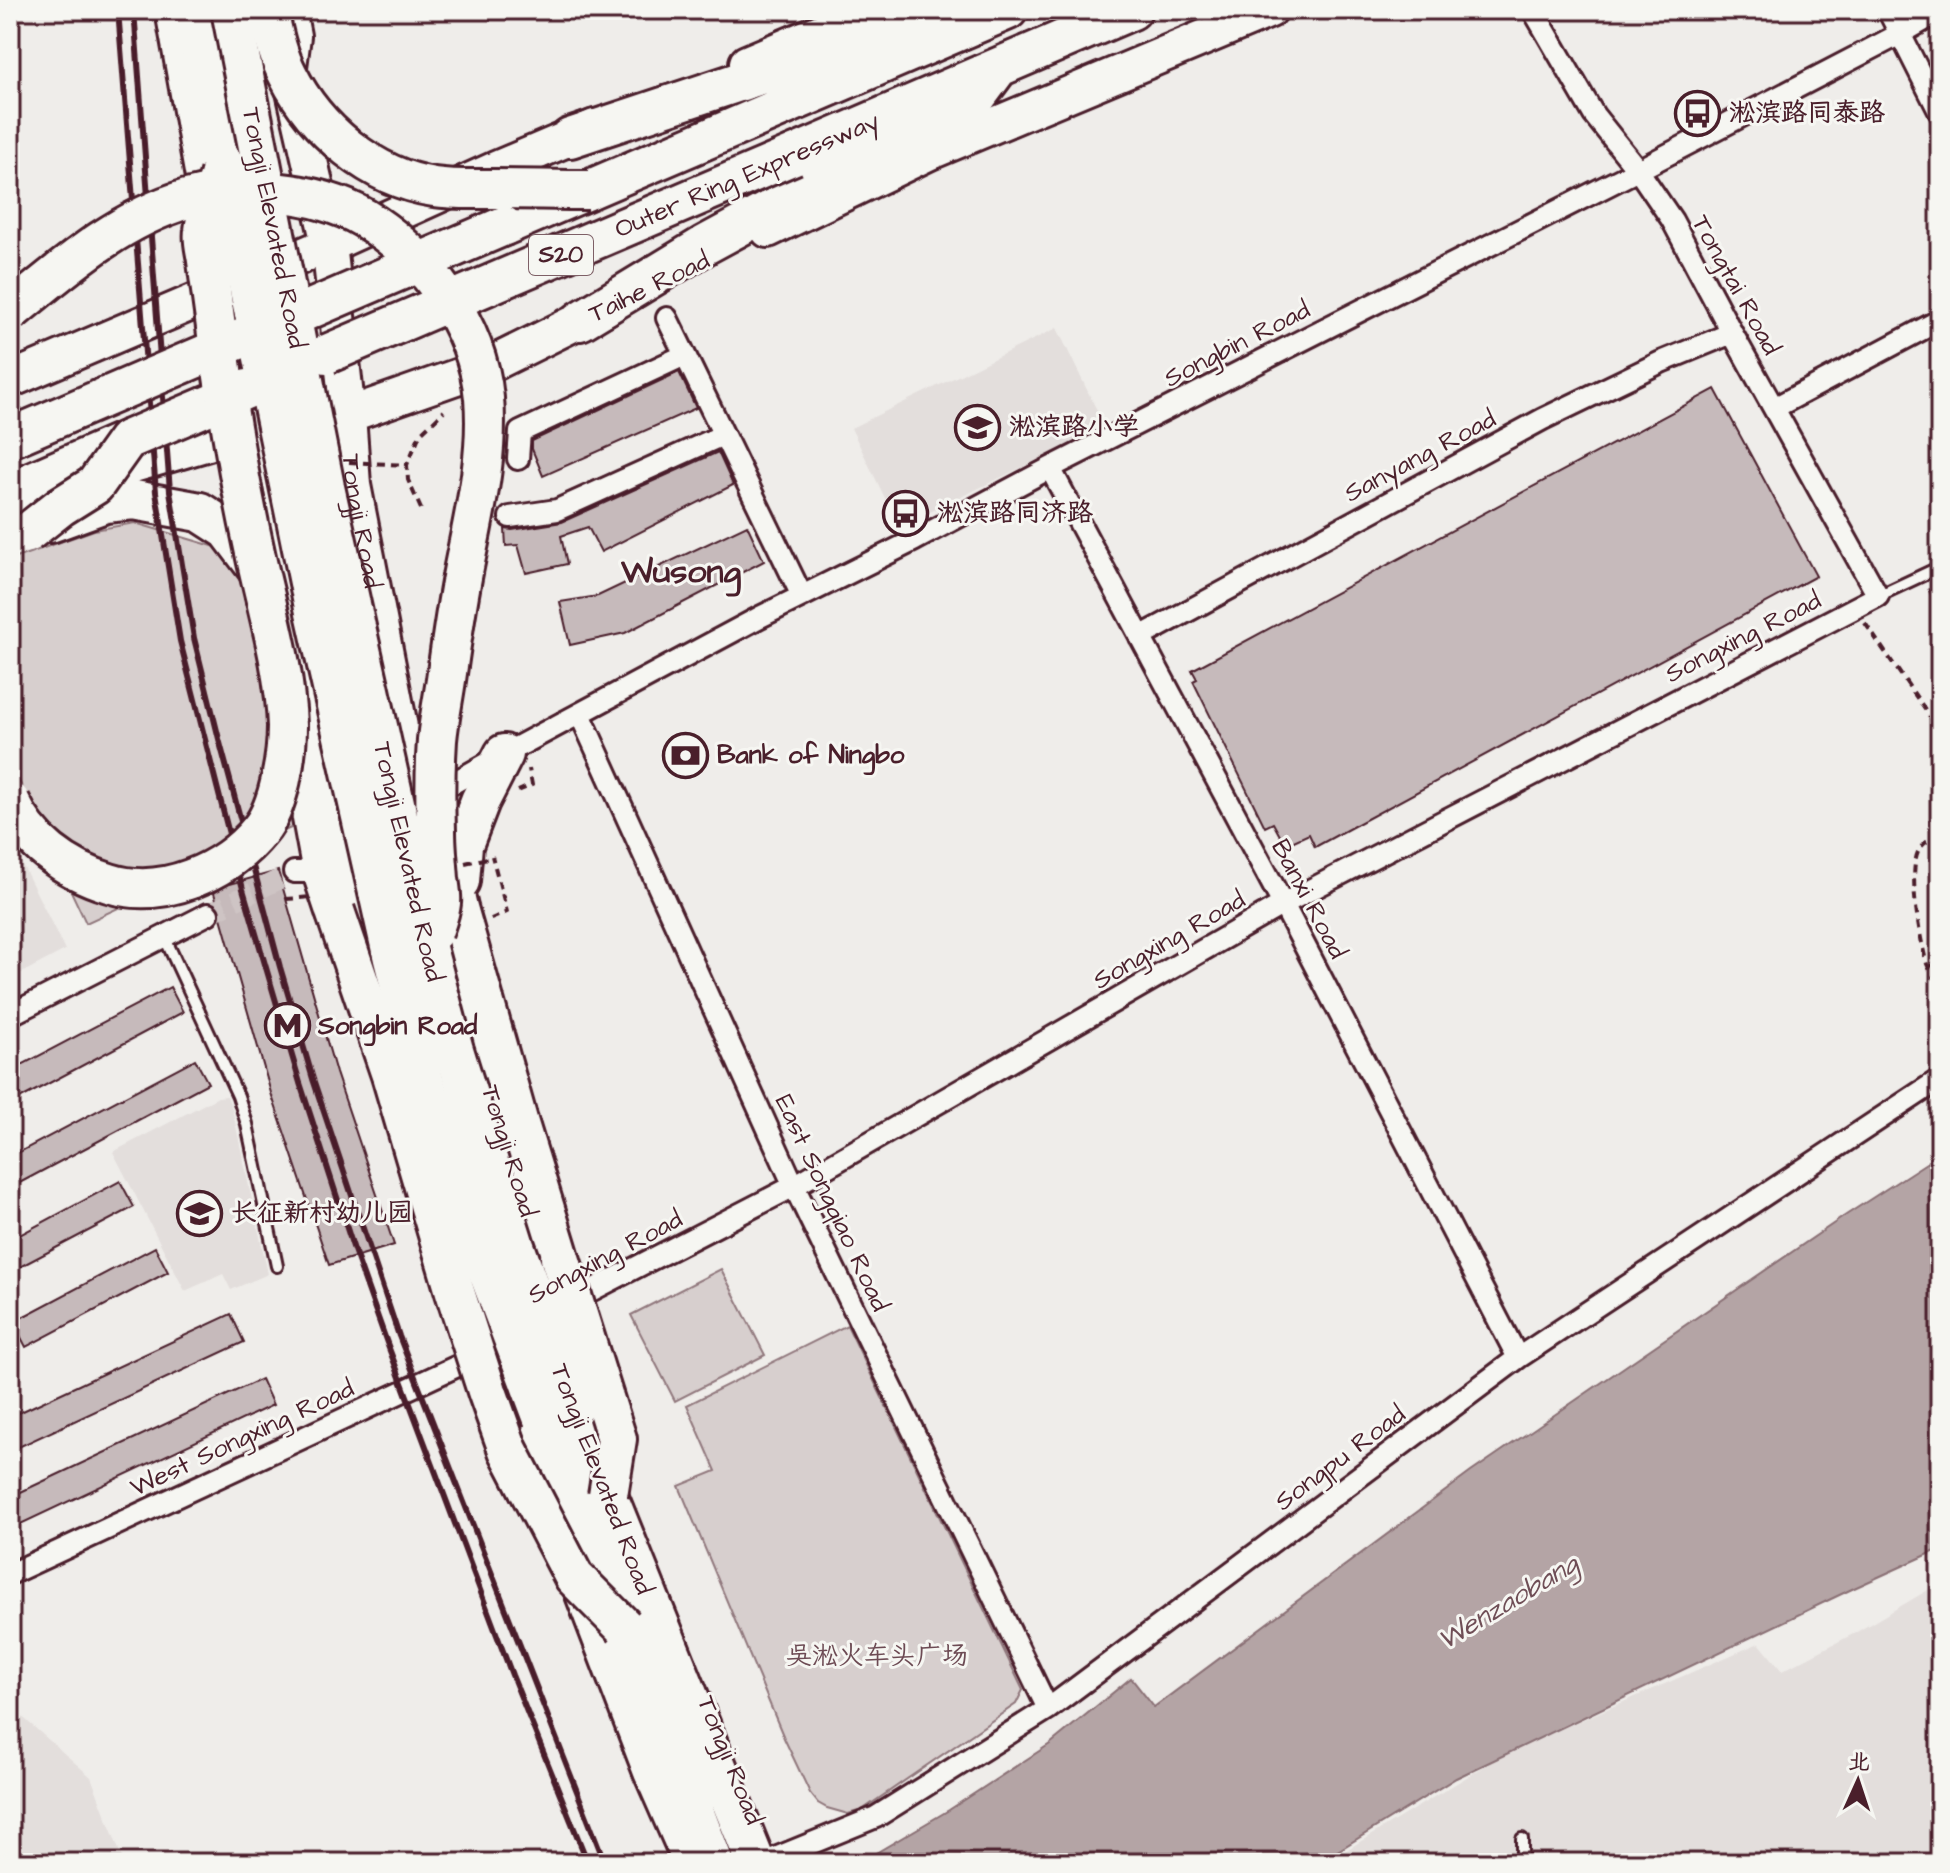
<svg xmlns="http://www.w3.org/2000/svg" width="1950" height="1873" viewBox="0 0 1950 1873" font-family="'Architects Daughter','LXGW WenKai TC',sans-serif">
<rect width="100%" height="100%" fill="#efedea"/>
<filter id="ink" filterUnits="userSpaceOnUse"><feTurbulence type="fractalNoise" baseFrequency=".0125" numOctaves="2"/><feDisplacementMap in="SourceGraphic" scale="16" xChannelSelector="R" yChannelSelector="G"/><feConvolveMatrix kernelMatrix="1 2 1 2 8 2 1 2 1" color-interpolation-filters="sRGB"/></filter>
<g filter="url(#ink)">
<path fill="#e3dedc" d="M1057,328L1105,427L899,527L851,428Z
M10,840L65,950L10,979Z
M227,1096L232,1108L268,1274L231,1290L223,1274L185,1291L113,1152L218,1097Z
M1940,1583V1863H1325L1508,1752L1759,1643L1782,1671L1855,1633Z
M10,1706L91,1777L124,1863H10Z"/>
<path fill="#d7cfce" stroke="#90777c" stroke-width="2" d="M135,523L216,547L233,561L305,782L293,827L86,923L10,762V560L94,530Z
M721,1269L765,1355L675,1401L631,1315Z
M847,1325L1023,1690L1016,1704L862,1810L848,1814L827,1808L818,1803L810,1793L784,1738L679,1486L716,1471L687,1405Z"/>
<path fill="#b4a4a5" stroke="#8a6f74" stroke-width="2" d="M1940,1154V1549L1852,1589L1456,1778L1318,1863H859L949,1810L1050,1744L1131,1678L1154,1707L1471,1472L1846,1215Z"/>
<path fill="#c6babb" stroke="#4a1f2b" stroke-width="2" d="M679,372L696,408L543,476L532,449V441Z
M1715,389L1816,576L1315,847L1309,834L1285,845L1273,823L1265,827L1193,681L1197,679L1192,670Z
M718,452L733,485L601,552L588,527L561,536L567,564L526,573L518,545L506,546L505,529L512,530L562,522Z
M747,525L764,561L625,633L570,645L560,602L598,596Z
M278,871L336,1073L394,1245L329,1265L271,1093L214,893L230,884Z
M170,987L183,1012L10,1104V1071Z
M195,1059L208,1083L10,1188V1157Z
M120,1181L134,1207L10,1272V1240Z
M155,1247L168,1272L26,1347L13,1322Z
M231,1314L244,1342L10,1451V1417Z
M261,1379L273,1405L10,1529V1497Z"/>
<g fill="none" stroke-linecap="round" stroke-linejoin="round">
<path stroke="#cec4c4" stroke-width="20" stroke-dasharray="20 10" stroke-linecap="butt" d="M208,914L294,872"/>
<defs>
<path id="lane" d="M1878,596L1940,567
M164,936L238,1096L247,1124L277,1266
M1522,1863V1839"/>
<path id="street" d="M1888,10L1940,113
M667,318L685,355
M1774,408L1940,320
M518,459L520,432L685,355L802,596
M1050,468L1283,904L1518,1358
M510,517L557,510L723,435
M1140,637L1543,419L1661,362L1732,333
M580,714L794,1186L1048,1709
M432,795L504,754L760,617L915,540L1050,468L1638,170L1900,34L1940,11
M294,872H330
M10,1015L208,914
M567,1303L794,1186L1283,904L1878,596L1732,333L1672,220L1638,170L1594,115L1533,10
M10,1574L481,1355
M763,1863L876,1817L1048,1709L1518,1358L1940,1079"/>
<g id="primary">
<path d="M173,10L209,211"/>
<path d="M288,10L293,36L289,67"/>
<path d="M747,63L872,10"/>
<path id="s1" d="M293,87L329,244L348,415L353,485L414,799"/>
<path d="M768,230L930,152L1270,10"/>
<path d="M231,322L289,592L304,639L339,807L363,906"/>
<path d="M10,380L344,238L496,169L595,127"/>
<path d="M328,418L348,415L490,365L605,308"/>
<path d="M10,511L72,483L256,429"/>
<path d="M444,921L462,995L490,1089"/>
<path d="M483,1309L547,1498"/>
<path d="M578,1581L651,1772L691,1863"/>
</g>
<path id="highway" d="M193,10L223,162
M570,138L790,65L879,32L939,38
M794,155L1132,10
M504,226L1008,10
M580,321L705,245L825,180L964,114L999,67
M10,491L127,440
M50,523L105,503L134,500L200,512L228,530L259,571L261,577
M293,715L322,872L335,911
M408,774L432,795L458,908L519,1124L560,1258
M460,881L463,845L480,801L504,754
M573,1409L756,1863
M543,1419L714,1863"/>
</defs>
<use href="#lane" stroke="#4a1f2b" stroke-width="16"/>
<use href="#street" stroke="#4a1f2b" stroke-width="26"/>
<use href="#primary" stroke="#4a1f2b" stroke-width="40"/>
<use href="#highway" stroke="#4a1f2b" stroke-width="44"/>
<path stroke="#4a1f2b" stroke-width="4" stroke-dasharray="8 6" stroke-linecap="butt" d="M421,509L408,480L407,465L420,434L444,411
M1929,588L1940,611
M1865,623L1940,731
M518,791L532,785L529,769
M1940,836C1931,840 1924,841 1919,850C1907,871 1920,940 1927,964C1930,971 1935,979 1940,986
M491,919L507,912L492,856
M1928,967L1935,964L1940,973"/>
<use href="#lane" stroke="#f6f6f2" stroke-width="10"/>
<use href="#street" stroke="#f6f6f2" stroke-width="20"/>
<use href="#primary" stroke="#f6f6f2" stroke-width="34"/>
<use href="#highway" stroke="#f6f6f2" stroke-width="38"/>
<path stroke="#4a1f2b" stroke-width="6" d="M118,10L156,492L180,641L243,889L267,971L300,1083L354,1250L387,1343L512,1675L588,1863
M134,10L170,491L194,638L219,739L280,967L313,1079L399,1336L605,1863"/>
<defs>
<g id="highway-bridge">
<path id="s2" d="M231,10L325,487L428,952L454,1050L515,1246L573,1409"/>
<path d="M268,10C273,32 277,54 288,75C315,129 372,178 434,187C454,190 475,189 495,189C526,189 557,190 588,190"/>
<path d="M223,162L315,612L393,959L424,1080L479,1248L543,1419"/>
<path d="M10,312C65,267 117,220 187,199C240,184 316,190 364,218C426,256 477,324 484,398C489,457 474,515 463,572C456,608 451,644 446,680C443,700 439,720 437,740C435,770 435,801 436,831C436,847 438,863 439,879C440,887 442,896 441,903C440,913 436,923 433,932"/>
<path d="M327,354L794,155"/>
<path d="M10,438L504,226"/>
<path d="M27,533L60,507L95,485L127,440L247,389"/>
<path d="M10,801C28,842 66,870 109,883C162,900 226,872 260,830C279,807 287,756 287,726C285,666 266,606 254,548C238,474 226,401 216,327C213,305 210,283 207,261C206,252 202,240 204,231C206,212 215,192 220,173"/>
<path d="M335,911L391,1075L455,1292L487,1391L508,1450L574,1577L624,1627"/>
<path d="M560,1258L617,1439L608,1495"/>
</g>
</defs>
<use href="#highway-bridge" stroke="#4a1f2b" stroke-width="44" stroke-linecap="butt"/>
<path stroke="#4a1f2b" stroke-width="4" stroke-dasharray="8 6" stroke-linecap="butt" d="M349,462L407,465
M465,863L492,857
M286,899L312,897"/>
<use href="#highway-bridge" stroke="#f6f6f2" stroke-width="38"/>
</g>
</g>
<defs>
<symbol id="bus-ring" viewBox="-11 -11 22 22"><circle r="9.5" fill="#f6f6f2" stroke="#4a1f2b" stroke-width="1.5"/><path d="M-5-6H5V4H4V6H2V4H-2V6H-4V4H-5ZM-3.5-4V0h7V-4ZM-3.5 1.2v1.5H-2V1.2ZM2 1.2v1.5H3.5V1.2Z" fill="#4a1f2b"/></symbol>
<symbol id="school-ring" viewBox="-11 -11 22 22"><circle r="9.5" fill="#f6f6f2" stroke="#4a1f2b" stroke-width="1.5"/><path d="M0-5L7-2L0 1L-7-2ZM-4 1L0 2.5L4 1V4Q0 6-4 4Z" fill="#4a1f2b"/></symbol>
<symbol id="bank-ring" viewBox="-11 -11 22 22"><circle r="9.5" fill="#f6f6f2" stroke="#4a1f2b" stroke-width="1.5"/><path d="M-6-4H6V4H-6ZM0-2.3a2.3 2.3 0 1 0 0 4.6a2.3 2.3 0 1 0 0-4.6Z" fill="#4a1f2b"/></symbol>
<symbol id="metro-ring" viewBox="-11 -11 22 22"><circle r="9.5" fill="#f6f6f2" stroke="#4a1f2b" stroke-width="1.5"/><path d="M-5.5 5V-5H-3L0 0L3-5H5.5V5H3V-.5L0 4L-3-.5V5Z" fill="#4a1f2b"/></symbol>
</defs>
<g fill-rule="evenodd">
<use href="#bus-ring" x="1672" y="88" width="51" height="51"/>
<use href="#school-ring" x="952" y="402" width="51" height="51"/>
<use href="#bus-ring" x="880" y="488" width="51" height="51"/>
<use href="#bank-ring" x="660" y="730" width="51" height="51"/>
<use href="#metro-ring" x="262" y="1000" width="51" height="51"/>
<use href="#school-ring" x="174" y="1188" width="51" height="51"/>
</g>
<g text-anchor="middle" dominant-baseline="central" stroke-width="6" stroke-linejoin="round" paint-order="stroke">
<rect fill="#f6f6f2" stroke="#7e6067" stroke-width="2" x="529" y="235" width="64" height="40" rx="6"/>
<g font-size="24" font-weight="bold" fill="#4a1f2b">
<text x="561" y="255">S20</text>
</g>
<g font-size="26" font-weight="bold" fill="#4a1f2b" stroke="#f6f6f2" text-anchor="start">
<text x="1729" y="113">淞滨路同泰路</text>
<text x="1009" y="427">淞滨路小学</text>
<text x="937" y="513">淞滨路同济路</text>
<text x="717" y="755">Bank of Ningbo</text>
<text x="318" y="1026">Songbin Road</text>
<text x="231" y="1213">长征新村幼儿园</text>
</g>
<g font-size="26" fill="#4a1f2b" stroke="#f6f6f2">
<text transform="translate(747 175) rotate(-23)">Outer Ring Expressway</text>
<text stroke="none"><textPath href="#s2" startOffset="222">Tongji Elevated Road</textPath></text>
<text transform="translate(1736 285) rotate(61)">Tongtai Road</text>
<text transform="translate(649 287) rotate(-26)">Taihe Road</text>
<text transform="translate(1237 344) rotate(-27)">Songbin Road</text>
<text transform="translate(1420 456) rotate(-28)">Sanyang Road</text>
<text stroke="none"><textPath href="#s1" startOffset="440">Tongji Road</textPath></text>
<text transform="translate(1743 637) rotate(-27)">Songxing Road</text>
<text stroke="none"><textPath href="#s2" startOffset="870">Tongji Elevated Road</textPath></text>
<text transform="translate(1309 899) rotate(62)">Banxi Road</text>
<text transform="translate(1169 940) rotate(-30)">Songxing Road</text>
<text transform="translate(509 1151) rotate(73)">Tongji Road</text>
<text transform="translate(832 1203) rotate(65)">East Songqiao Road</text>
<text transform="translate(605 1257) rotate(-28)">Songxing Road</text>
<text transform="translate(242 1438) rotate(-25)">West Songxing Road</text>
<text transform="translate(1340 1458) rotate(-37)">Songpu Road</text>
<text transform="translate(602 1479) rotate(69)">Tongji Elevated Road</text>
<text transform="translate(730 1760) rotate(68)">Tongji Road</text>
</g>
<g font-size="26" fill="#6d4b54" stroke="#f6f6f2">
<text x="877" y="1656">吴淞火车头广场</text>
</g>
<g font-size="28" font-style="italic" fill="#6f4e56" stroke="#f6f6f2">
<text transform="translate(1508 1602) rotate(-31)">Wenzaobang</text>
</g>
<g font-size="34" font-weight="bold" fill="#4a1f2b" stroke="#f6f6f2">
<text x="681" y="572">Wusong</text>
</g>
</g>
<rect width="1950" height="1873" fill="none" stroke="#f6f6f2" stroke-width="40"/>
<rect x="20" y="20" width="1910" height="1833" fill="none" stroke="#4a1f2b" stroke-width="3" filter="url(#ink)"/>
<g transform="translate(1858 1781) rotate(3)" stroke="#f6f6f2" stroke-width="6" paint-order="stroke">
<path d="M0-6L14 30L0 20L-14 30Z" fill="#4a1f2b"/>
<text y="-12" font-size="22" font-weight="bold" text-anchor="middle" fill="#4a1f2b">北</text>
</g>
</svg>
